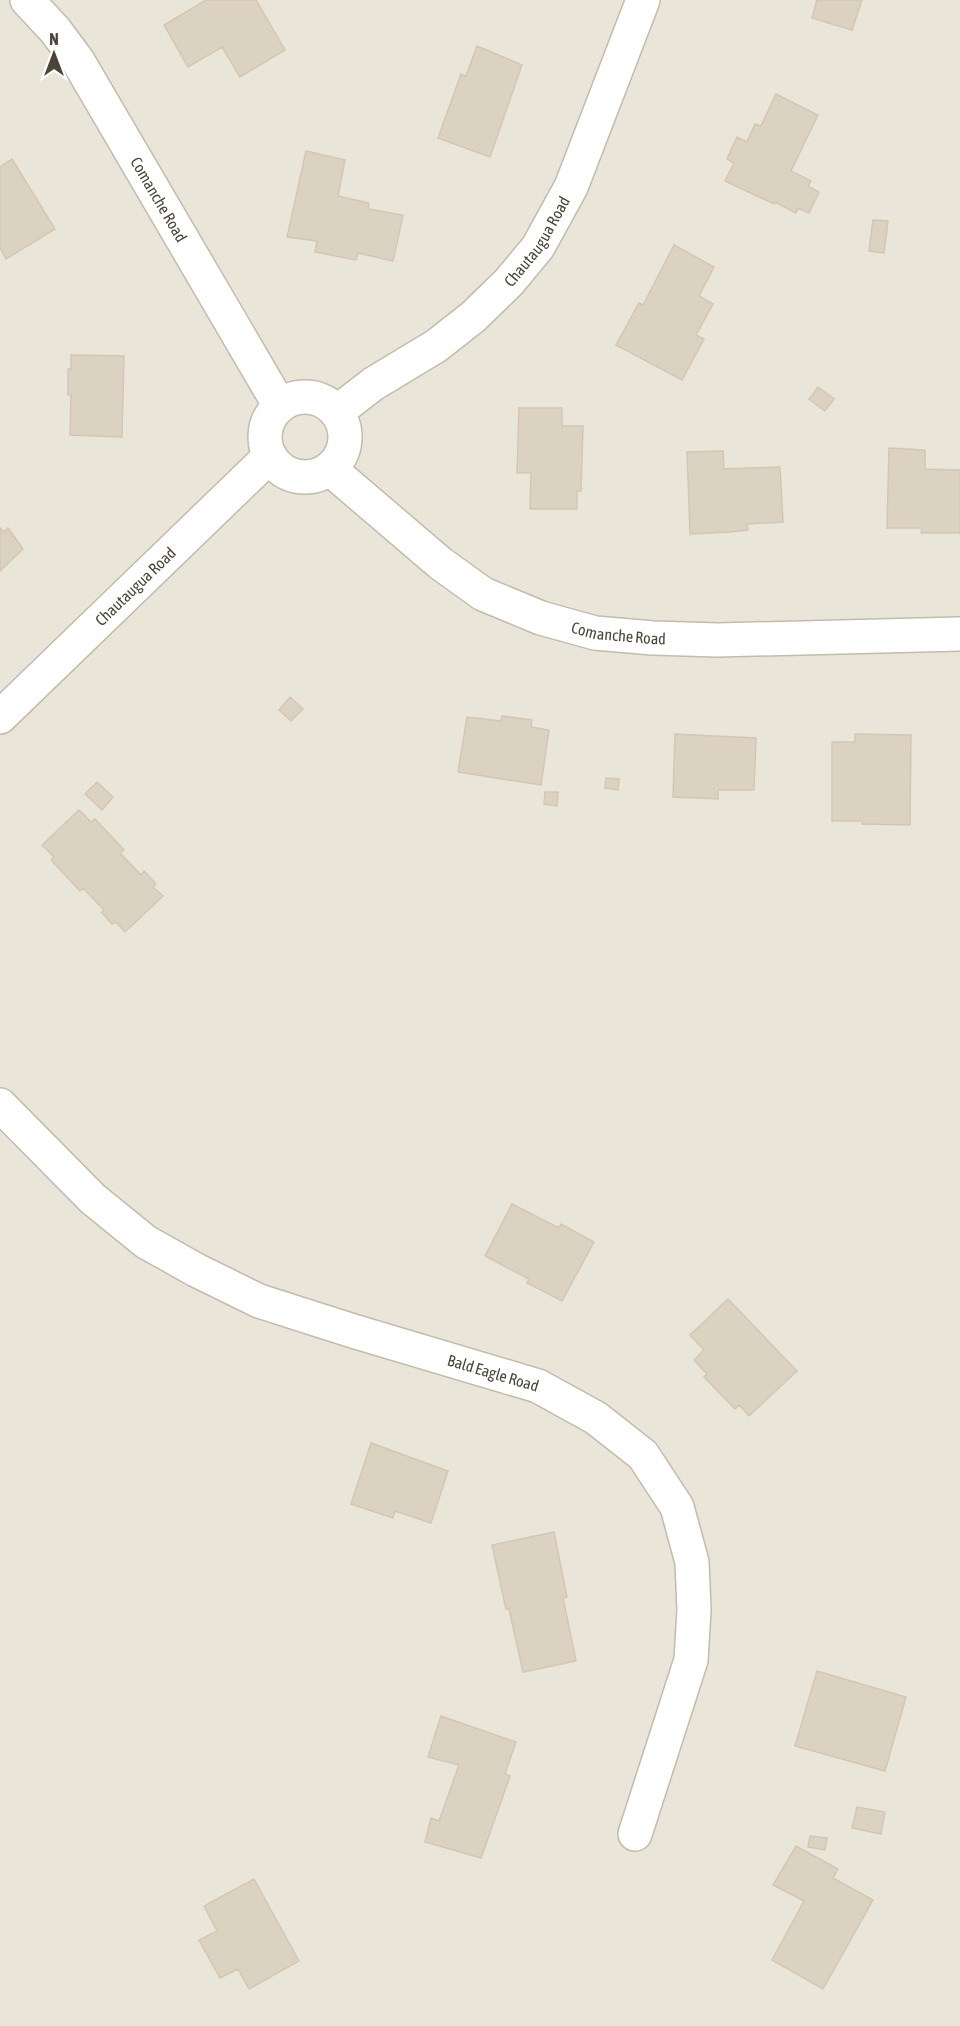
<svg xmlns="http://www.w3.org/2000/svg" width="960" height="2026" viewBox="0 0 960 2026" font-family="'Asap Condensed',sans-serif">
<rect width="100%" height="100%" fill="#f6f3eb"/>
<path fill="#eae5d9" d="M0,0H960V2026H0Z"/>
<path fill="#dcd2c2" stroke="#d4c7b2" stroke-width="1.5" d="M206,0H256L285,50L240,77L222,47L188,67L164,25Z
M817,0H862L852,30L812,18Z
M477,46L522,65L490,157L438,138L461,74L466,76Z
M776,94L818,115L791,171L811,181L808,186L819,192L809,213L798,208L796,213L775,202L774,204L725,181L734,163L727,159L737,137L747,142L755,124L761,126Z
M306,151L345,160L338,196L369,203L368,209L403,215L393,261L358,253L356,260L315,252L317,241L287,237Z
M12,159L55,229L6,259L0,248V167Z
M873,220L888,221L884,253L869,251Z
M674,245L714,267L699,296L713,304L696,335L704,339L682,380L616,345L639,303L643,305Z
M71,355L124,356L122,437L70,435L71,395H68V369H71Z
M818,387L834,399L825,411L809,399Z
M519,408H562V426H583L581,491H577V509H530L531,473H517Z
M889,448L925,450V469L960,470V533H921L922,528H887Z
M723,451L724,469L780,467L783,522L747,524L748,530L730,532L690,534L687,452Z
M0,528L4,532L8,528L23,549L0,571Z
M290,697L303,709L291,721L279,710Z
M502,716L532,720L531,727L549,730L541,785L458,772L467,717L501,721Z
M675,734L756,738L754,790H718V799L673,797Z
M855,734L911,735L910,825L862,824V821H832V742H855Z
M606,778L619,779L618,790L605,788Z
M97,782L113,797L102,810L85,794Z
M545,792H558L557,806L544,804Z
M79,810L91,822L95,819L124,850L120,853L141,875L144,871L156,884L153,887L163,896L125,932L116,922L112,924L102,913L104,910L83,888L80,891L51,860L54,857L42,845Z
M512,1204L559,1228L561,1224L594,1242L562,1301L527,1283L529,1279L485,1256Z
M728,1299L797,1371L749,1416L739,1405L735,1409L704,1377L707,1374L694,1360L704,1350L690,1335Z
M371,1443L448,1471L431,1523L395,1511L393,1518L351,1504Z
M554,1532L567,1597L563,1598L576,1661L523,1672L509,1609H506L492,1545Z
M817,1671L906,1697L885,1771L795,1746Z
M441,1716L516,1742L505,1774L510,1776L481,1858L425,1842L431,1818L439,1821L459,1765L428,1757Z
M857,1807L885,1812L881,1834L852,1828Z
M810,1836L827,1838L825,1850L808,1847Z
M796,1846L838,1869L833,1878L873,1900L823,1989L772,1960L804,1901L773,1885Z
M254,1879L299,1961L249,1989L238,1969L220,1978L199,1940L217,1931L204,1906Z"/>
<g fill="none" stroke-linecap="round" stroke-linejoin="round">
<defs>
<g id="street">
<path id="s1" d="M27,0L55,30L78,61L280,406"/>
<circle cx="305" cy="437" r="40"/>
<path id="s2" d="M337,412L373,384L436,346L473,317L509,282L538,247L571,187L643,0"/>
<path id="s3" d="M330,469L440,563L483,594L541,618L595,633L653,638L718,640L960,634"/>
<path id="s4" d="M0,717L270,456"/>
<path id="s5" d="M0,1105L93,1199L146,1242L196,1270L259,1301L353,1331L538,1386L596,1418L643,1455L677,1507L692,1562L694,1610L691,1660L635,1834"/>
</g>
</defs>
<use href="#street" stroke="#c3bbac" stroke-width="36"/>
<use href="#street" stroke="#fff" stroke-width="33"/>
</g>
<g text-anchor="middle" dominant-baseline="central" stroke-width="5" stroke-linejoin="round" paint-order="stroke">
<g font-size="16" fill="#4b4438" stroke="#fff">
<text stroke="none"><textPath href="#s1" startOffset="240">Comanche Road</textPath></text>
<text stroke="none"><textPath href="#s2" startOffset="266">Chautaugua Road</textPath></text>
<text stroke="none"><textPath href="#s4" startOffset="188">Chautaugua Road</textPath></text>
<text stroke="none"><textPath href="#s3" startOffset="340">Comanche Road</textPath></text>
<text stroke="none"><textPath href="#s5" startOffset="573">Bald Eagle Road</textPath></text>
</g>
</g>
<g transform="translate(54 54)" stroke="#ffffff" stroke-width="4.5" paint-order="stroke">
<path d="M0-4.5L10 22L0 15L-10 22Z" fill="#4b4438"/>
<text y="-9" font-size="16" font-weight="bold" text-anchor="middle" fill="#4b4438">N</text>
</g>
</svg>
